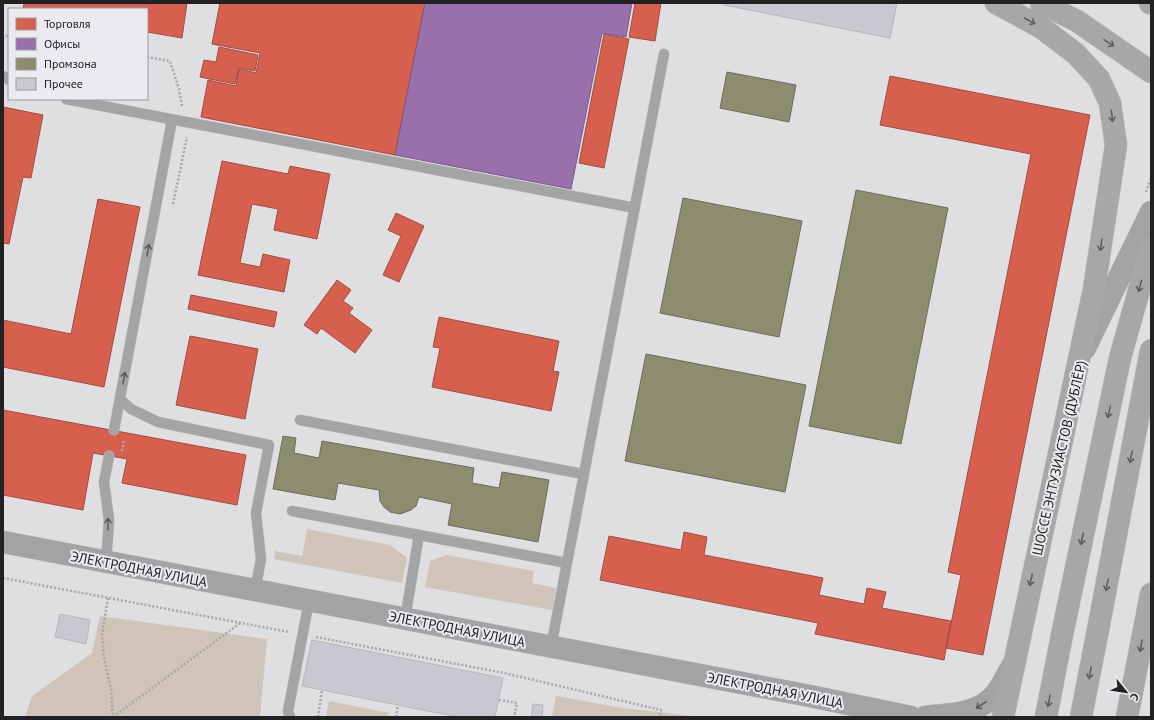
<svg xmlns="http://www.w3.org/2000/svg" width="1154" height="720" viewBox="0 0 1154 720" font-family="'PT Sans',sans-serif">
<rect width="100%" height="100%" fill="#dfdee1"/>
<path fill="#d0c4b9" d="M307,529L390,545L407,558L402,583L274,559L275,551L302,556Z
M447,555L534,571L532,583L556,588L552,610L425,587L430,561Z
M100,616L267,639L260,717H25L32,696L92,653Z
M556,696L622,708L702,717H552Z
M329,701L389,713L388,717H326Z"/>
<path fill="#d6604d" stroke="#a04d41" d="M24,3H187L182,38L147,32V9H23Z
M220,3H425L395,155L201,117L208,80L236,86L239,69L256,73L260,53L212,44Z
M635,3H661L655,41L629,37Z
M604,34L629,39L604,168L579,163Z
M219,47L258,55L255,71L239,68L235,84L200,77L204,60L216,62Z
M890,76L1090,115L983,655L946,648L961,575L948,572L1031,154L880,125Z
M3,107L43,115L31,178L23,177L9,244L3,243Z
M222,161L288,174L290,166L330,174L317,239L274,230L278,209L252,204L240,263L260,267L263,254L290,260L284,292L198,275Z
M98,199L140,207L104,387L3,367V320L71,334Z
M396,213L424,226L399,282L383,275L401,236L388,230Z
M337,280L351,290L343,301L353,308L349,313L372,330L355,353L321,328L317,334L304,325Z
M191,295L277,312L274,327L188,309Z
M439,317L559,341L553,371L559,372L551,411L432,387L440,348L433,347Z
M190,336L258,349L245,419L176,405Z
M3,410L246,455L237,505L122,483L127,459L93,453L83,510L3,495Z
M684,532L707,537L704,555L823,578L819,595L864,604L867,588L886,592L882,608L951,621L944,660L815,634L818,623L600,580L609,536L681,550Z"/>
<path fill="#9970ab" stroke="#755982" d="M425,3H632L626,37L602,33L571,189L395,155Z"/>
<path fill="#8c8c6e" stroke="#6c6c58" d="M727,72L796,85L789,122L720,108Z
M856,190L948,208L901,444L809,426Z
M683,198L802,221L779,337L660,313Z
M646,354L806,385L785,492L625,461Z
M283,436L296,438L294,453L319,458L322,441L474,468L472,483L499,488L502,472L549,480L538,542L448,525L452,504L419,497L416,506L411,510L400,514L390,512L384,507L380,501L379,490L338,483L335,500L273,489Z"/>
<path fill="#c9c8d0" stroke="#b7b6b8" d="M725,3H897L890,38L724,5Z
M60,614L90,620L86,644L55,637Z
M312,640L503,678L495,717H458L302,686Z
M533,704L543,705L542,717H531Z"/>
<g fill="none" stroke-linecap="round" stroke-linejoin="round">
<defs>
<path id="lane" d="M3,76L9,80
M66,99L635,208
M120,399L131,409L158,422L269,445L256,513L261,559L255,591
M300,420L583,474
M114,430L172,120
M292,511L419,535
M106,563L109,520L104,482L109,456
M405,619L419,535L567,563L664,54
M551,647L567,563
M290,717L288,711L309,601"/>
<path id="secondary" d="M1085,348L1151,212
M3,542L810,696L911,717
M925,717C950,714 980,715 997,692C1003,684 1007,674 1013,665"/>
<path id="primary" d="M996,3L1042,28L1076,54L1099,79L1110,103L1116,145L1094,289L1003,717
M1041,3L1077,21L1151,72
M1150,3H1151
M1062,635L1120,358L1151,248
M1081,717L1097,635
M1127,717L1151,594"/>
</defs>
<use href="#lane" stroke="#bdbdbe" stroke-width="11"/>
<use href="#secondary" stroke="#bdbdbe" stroke-width="23"/>
<use href="#primary" stroke="#bdbdbe" stroke-width="23"/>
<path stroke="#a7a7a8" stroke-width="2.5" stroke-dasharray="2 2" stroke-linecap="butt" d="M3,39L9,34
M147,57L170,61L179,89L182,106
M1146,192L1151,178
M173,204L187,137
M122,451L124,440
M3,578L289,632
M108,598L102,634L104,658L111,689L113,717
M316,637L504,673L661,710L660,717
M499,700L517,703L514,717
M113,717L240,623
M318,717L322,690
M396,717L398,705"/>
<use href="#lane" stroke="#a4a3a5" stroke-width="10"/>
<use href="#secondary" stroke="#a4a2a5" stroke-width="22"/>
<use href="#primary" stroke="#a7a7a8" stroke-width="22"/>
<defs>
<path id="primary-bridge" d="M1097,635L1151,350
M1046,717L1062,635"/>
</defs>
<use href="#primary-bridge" stroke="#bdbdbe" stroke-width="23" stroke-linecap="butt"/>
<use href="#primary-bridge" stroke="#a7a7a8" stroke-width="22"/>
</g>
<defs><path id="oneway-shaft" d="M-6 0H5M1.5-3L5.5 0L1.5 3" fill="none" stroke-width="1.6" stroke-linecap="round" stroke-linejoin="round"/></defs>
<g stroke="#5e5e5f">
<use href="#oneway-shaft" transform="translate(1030 21) rotate(28)"/>
<use href="#oneway-shaft" transform="translate(1109 43) rotate(34)"/>
<use href="#oneway-shaft" transform="translate(1112 116) rotate(83)"/>
<use href="#oneway-shaft" transform="translate(1101 245) rotate(98)"/>
<use href="#oneway-shaft" transform="translate(1140 286) rotate(106)"/>
<use href="#oneway-shaft" transform="translate(1109 412) rotate(102)"/>
<use href="#oneway-shaft" transform="translate(1131 457) rotate(101)"/>
<use href="#oneway-shaft" transform="translate(1082 539) rotate(102)"/>
<use href="#oneway-shaft" transform="translate(1031 580) rotate(102)"/>
<use href="#oneway-shaft" transform="translate(1107 585) rotate(101)"/>
<use href="#oneway-shaft" transform="translate(1141 646) rotate(101)"/>
<use href="#oneway-shaft" transform="translate(1090 673) rotate(101)"/>
<use href="#oneway-shaft" transform="translate(1049 701) rotate(101)"/>
</g>
<g stroke="#5c5c5e">
<use href="#oneway-shaft" transform="translate(148 250) rotate(-79)"/>
<use href="#oneway-shaft" transform="translate(124 378) rotate(-79)"/>
<use href="#oneway-shaft" transform="translate(108 524) rotate(-88)"/>
<use href="#oneway-shaft" transform="translate(981 705) rotate(147)"/>
</g>
<g text-anchor="middle" dominant-baseline="central" stroke-width="4" stroke-linejoin="round" paint-order="stroke">
<g font-size="14" fill="#222224" stroke="#ebeaef">
<text transform="translate(1059 458) rotate(-77)">ШОССЕ ЭНТУЗИАСТОВ (ДУБЛЁР)</text>
<text transform="translate(139 569) rotate(11)">ЭЛЕКТРОДНАЯ УЛИЦА</text>
<text transform="translate(457 629) rotate(11)">ЭЛЕКТРОДНАЯ УЛИЦА</text>
<text transform="translate(775 690) rotate(11)">ЭЛЕКТРОДНАЯ УЛИЦА</text>
</g>
</g>
<rect width="1154" height="720" fill="none" stroke="#222224" stroke-width="8"/>
<rect x="8" y="8" width="140" height="92" fill="#ebeaef" stroke="#9b9a9e"/>
<rect x="16" y="18" width="20" height="12" fill="#d6604d" stroke="#9b9a9e"/>
<text x="44" y="28" font-size="12" fill="#222224">Торговля</text>
<rect x="16" y="38" width="20" height="12" fill="#9970ab" stroke="#9b9a9e"/>
<text x="44" y="48" font-size="12" fill="#222224">Офисы</text>
<rect x="16" y="58" width="20" height="12" fill="#8c8c6e" stroke="#9b9a9e"/>
<text x="44" y="68" font-size="12" fill="#222224">Промзона</text>
<rect x="16" y="78" width="20" height="12" fill="#c9c8d0" stroke="#9b9a9e"/>
<text x="44" y="88" font-size="12" fill="#222224">Прочее</text>
<g transform="translate(1126 692) rotate(120)" stroke="#ebeaef" stroke-width="3" paint-order="stroke">
<path d="M0-3L7 15L0 10L-7 15Z" fill="#222224"/>
<text y="-6" font-size="11" font-weight="bold" text-anchor="middle" fill="#222224">С</text>
</g>
</svg>
